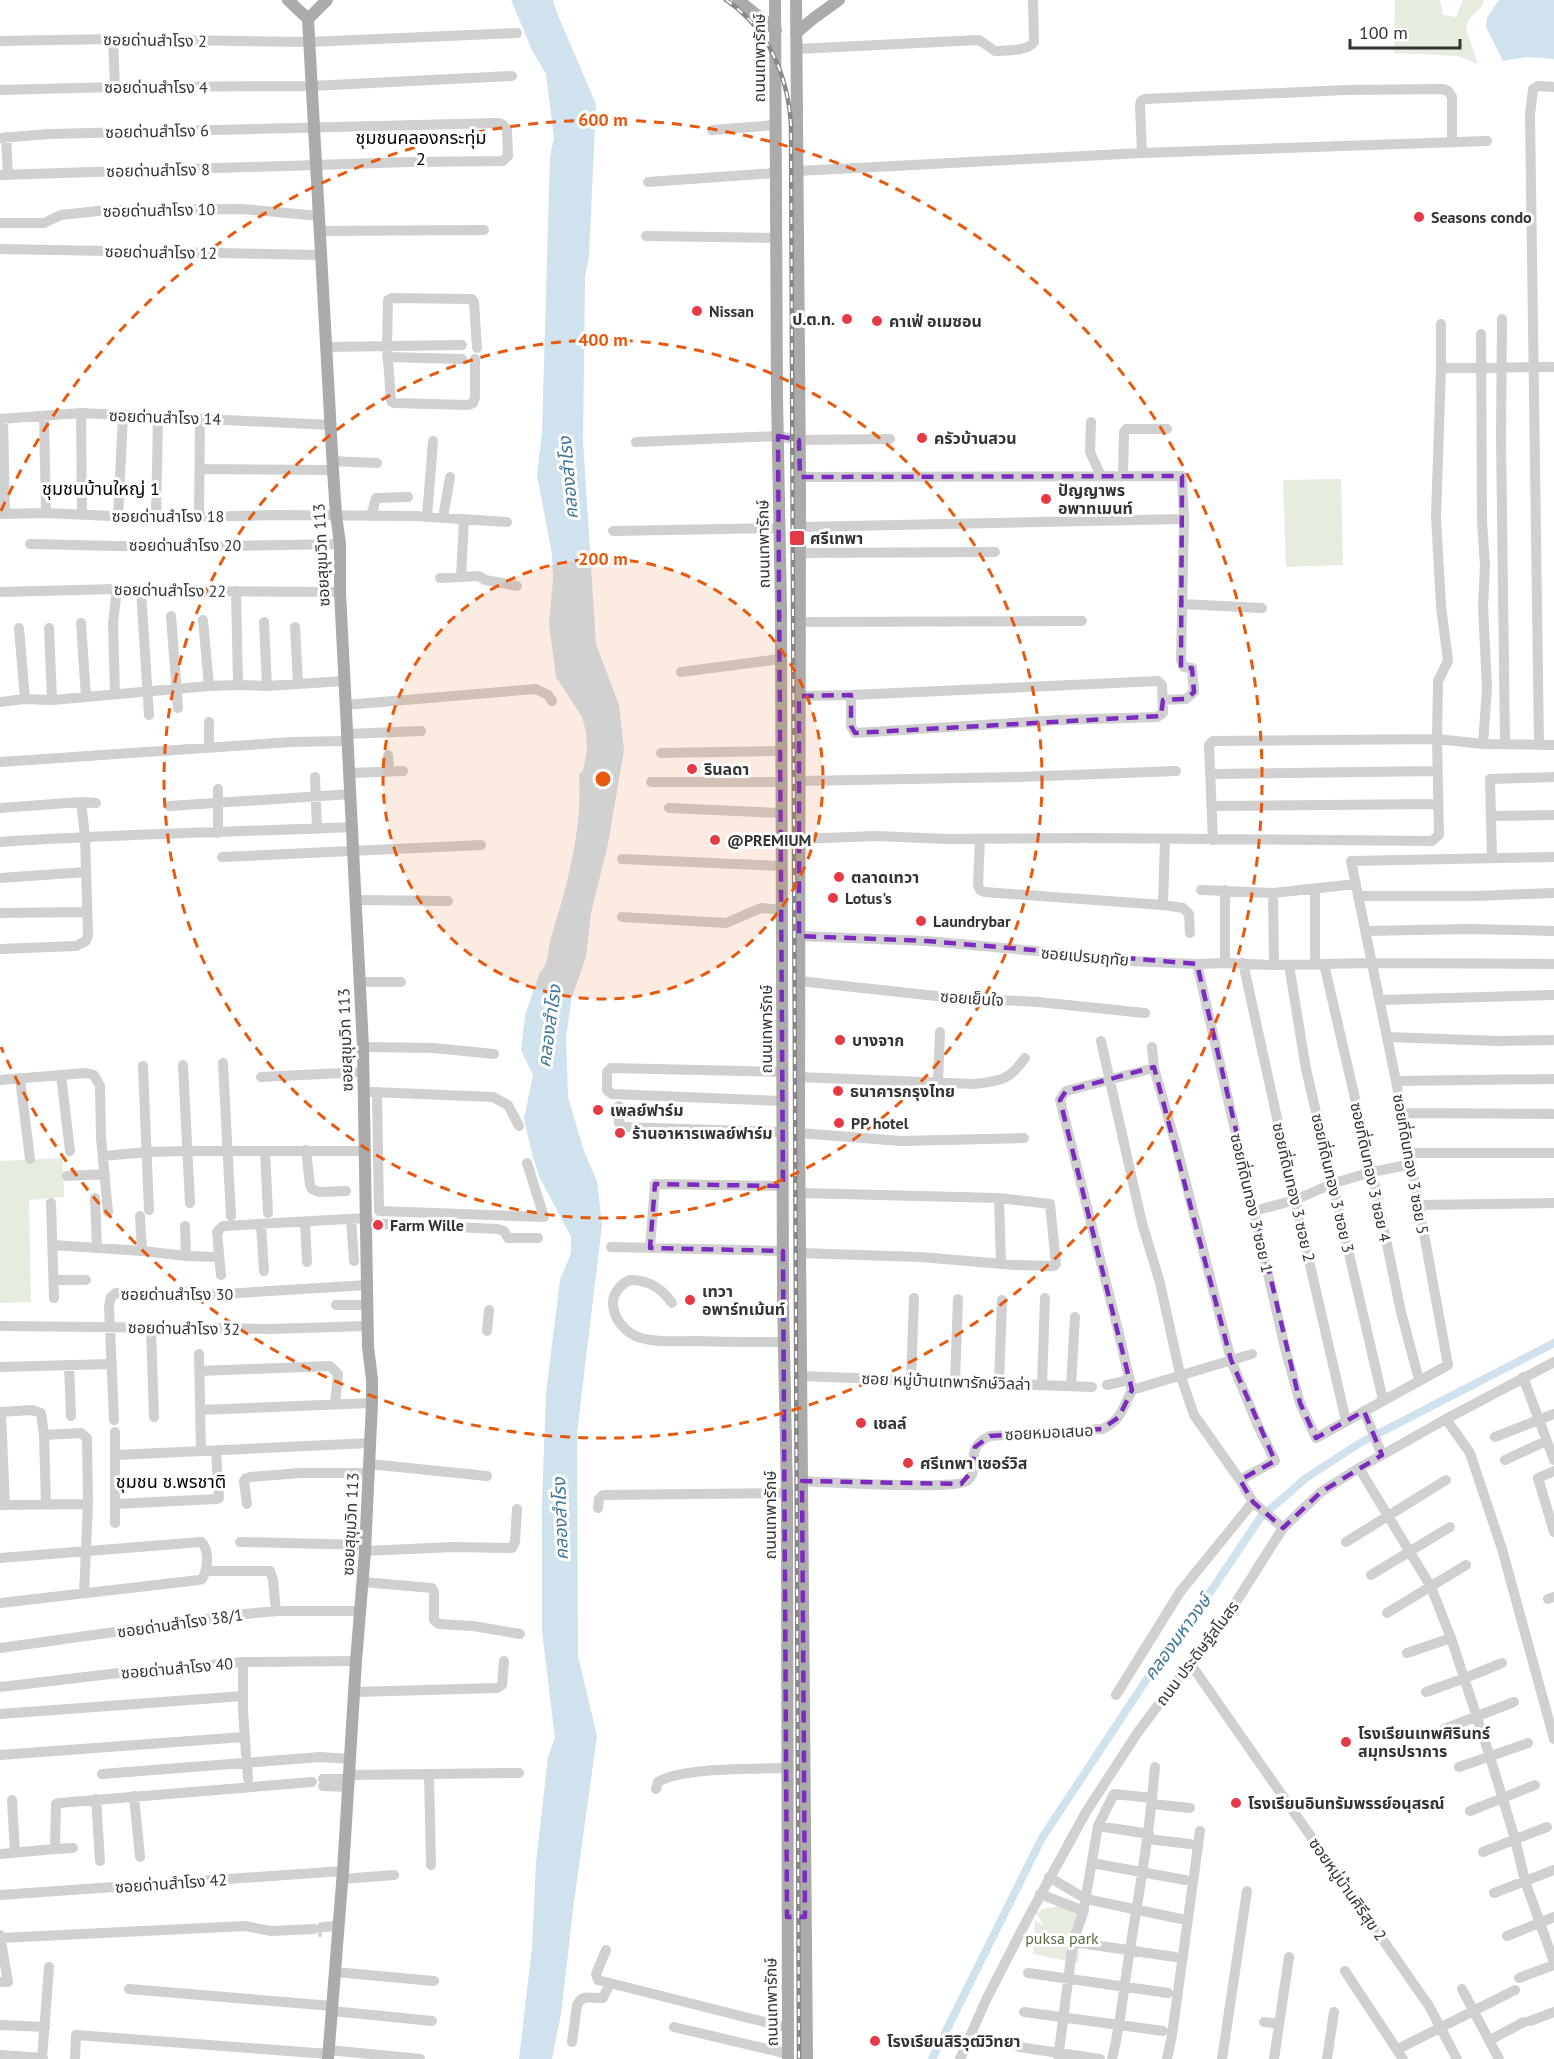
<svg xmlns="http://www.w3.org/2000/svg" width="1554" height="2059" viewBox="0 0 1554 2059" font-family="'PT Sans','Noto Sans Thai',sans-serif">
<rect width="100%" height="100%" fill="#fff"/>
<path fill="#e6ecdf" d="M1395,0H1440L1443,15L1456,17L1463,0H1484L1483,5L1469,19L1466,28L1478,64L1458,56L1394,53Z
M1341,479L1343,565L1286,567L1283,480Z
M63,1158L64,1197L29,1200L31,1302L0,1303V1161Z
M1062,1905L1083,1913L1078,1963L1033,1954L1035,1920L1044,1926L1036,1913C1048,1906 1050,1909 1062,1905Z"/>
<path fill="#cfe2ee" d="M511,0H553L557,13L596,104L589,257L585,276L583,441L596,644L619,705L624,750L608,844L591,913L586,957L572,997L566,1037L568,1097L584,1151L597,1181L602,1225L577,1433L578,1656L597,1736L574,1902L561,2014L552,2059H519L532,1947L536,1863L548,1757L555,1738L542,1631V1504L546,1393L560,1280L571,1253V1237L539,1176L532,1154L524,1119L533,1075L521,1050L525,1015L540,972C549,964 547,953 550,942C554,925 560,909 564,893C574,855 582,813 579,774L583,771L587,750L586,732L582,717L556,677L549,624L553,579L552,554L537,475L542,432L550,156L554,138L546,74L532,50Z
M1499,0H1554V59L1527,57L1503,61L1486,27L1487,18Z"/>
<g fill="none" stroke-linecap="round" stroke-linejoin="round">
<path stroke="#cfe2ee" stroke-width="8" d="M932,2059L1042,1838L1170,1644L1203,1603L1260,1518L1306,1478L1360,1443L1554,1343"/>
<path stroke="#d6d6d6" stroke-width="10" stroke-dasharray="10 5" stroke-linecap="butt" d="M318,1932H322"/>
<path stroke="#d0d0d0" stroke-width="10" d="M113,39L115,87
M0,41L113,39L309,42L517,33
M797,49L979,40L995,51C1007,50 1026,52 1034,42L1033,0
M0,90L115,87L312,86L512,76
M712,130L776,125
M6,137L8,175
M0,138L49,134L498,123L502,124L507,129L508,156L503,161L409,162L0,175
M1142,153L1140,105L1141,101L1145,99L1346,90L1443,89L1448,91L1452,97V143
M798,171L1142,153L1487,141
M648,182L775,173
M0,223H44L61,215L107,210L242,209L319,216
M320,231L484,230
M646,236L776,238
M0,249L321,255
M1502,319L1501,438L1505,744
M1481,334L1482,521L1485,566L1483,606L1487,688L1483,744
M326,347L462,345
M387,357L462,359
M475,359V398L473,403L468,405L394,403L391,401L387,346L388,300L392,298L472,299L474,302L477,348
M1441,368L1554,367
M81,413L82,515
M44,416L46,513
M0,419L81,413L330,425
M3,419L5,514
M1091,422L1090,452L1101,476
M636,442L778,436L799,440L890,439
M332,461L377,463
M200,469L333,470
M1123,476L1124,432L1126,429H1167
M0,514L46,513L156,518L271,515L415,516L507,522
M199,516L200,419
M371,516L376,498L408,497
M118,517L123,416
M427,517L433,441
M156,518L158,417
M443,518L450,477
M800,527L1184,519L1182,476L800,477
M613,531L778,528
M30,544L161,547L340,544
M799,553L995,552
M461,577L464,519
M440,578L479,576L485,580L517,586
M141,591L149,715
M236,591L238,685
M0,592L117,589L157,591L340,592
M1182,604L1262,608
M171,616L178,708
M203,620L209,686
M264,622L267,686
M799,622L1082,621
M81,623L86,697
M295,627L298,684
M19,628L25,699
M49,628L52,700
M681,672L780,659
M115,694L113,623L117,589
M799,696L851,695L1158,681L1162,685L1163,713L1157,717L1060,720L855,733L851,726V695
M1163,700L1186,699L1194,692L1192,668L1184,667L1181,660L1184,519
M0,702L25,699L52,700L209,686L238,685L267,686L344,681
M345,705L536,689L548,695L552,701
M209,722V748
M347,734L421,731
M1539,745L1530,115L1533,89L1538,86L1554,87
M661,753L780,751
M388,755L389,771
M0,762L291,742L347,741
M350,773L403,771
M1210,774L1437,771
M315,777L317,829
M799,781L1019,777L1176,771
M651,782H781
M218,789V833
M169,806L351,794
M1211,806L1437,804
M0,808L81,802
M669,808L781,813
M1491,816L1554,815
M799,839L876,836L947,839L1086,838L1432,841L1439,835L1437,739L1438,681L1448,661L1441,606L1436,517L1441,368V324
M980,839L978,885L980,890L984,892L1163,905L1183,908L1189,914L1190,933
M1213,840L1209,745L1213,741L1437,739L1483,744L1554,745
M0,842C117,834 235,832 353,827
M222,857L481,845
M1492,858L1490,779L1554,777
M622,859L782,866
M0,878L86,872
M1201,890L1273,893L1356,884
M1225,890V963
M1315,890V964
M1273,893L1274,965
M1359,896H1474L1554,893
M355,900L448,901
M1163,905L1165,839
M0,913L87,912
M622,917L726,923L761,908L782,910
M1365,931L1468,929L1554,931
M799,936L927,941L1047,952L1108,960L1197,964L1225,963L1274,965L1371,963L1554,964
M0,949L76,946L86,941L88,935L85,836L81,802L96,803
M1243,963L1295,1200L1346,1421
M1197,964L1285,1348L1300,1403L1316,1438L1448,1365L1396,1081L1351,861L1554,857
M1324,964L1372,1172L1401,1312L1419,1380
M1289,965L1306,1069L1383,1400
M799,981L945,997L1038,1002L1145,1013
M360,982H401
M1380,1000L1554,995
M1387,1037L1498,1041L1554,1040
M1101,1041L1142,1223L1160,1283L1180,1374L1194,1415L1240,1480L1253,1502L1283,1528
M363,1047L434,1048L494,1054
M1152,1047L1154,1068L1178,1152L1231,1360L1258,1426L1275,1461L1240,1480
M223,1063L231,1216
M183,1065L190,1203
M143,1066L149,1210
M782,1072L611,1068L607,1072V1090L612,1094L783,1101
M61,1075L70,1151
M261,1077L363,1072
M799,1077L974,1084C1000,1081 1009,1081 1025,1058
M20,1078L30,1159
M0,1080L86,1073L94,1075L100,1086L101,1138L108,1212
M1396,1081L1554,1079
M938,1082L940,1032
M372,1092L493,1097L508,1105L519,1126
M377,1092L379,1211L544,1217L527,1163
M619,1106V1123L623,1127L783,1132
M1402,1113L1554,1114
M799,1133L901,1141L1024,1138
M306,1150L310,1185L312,1189L319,1192L346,1191
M265,1151L268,1213
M1410,1153H1554
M103,1156L147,1152L186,1151H364
M67,1176L105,1174
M800,1193L999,1198L1050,1204L1056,1264L1054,1266L1015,1265L920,1257L800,1253
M95,1198L97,1248
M999,1198L1001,1264
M51,1203L54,1298
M1419,1205L1554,1203
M1254,1211L1295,1200L1334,1183L1372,1172L1412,1164
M140,1216L142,1251
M351,1219L354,1261
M305,1222L307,1262
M366,1223L498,1229L504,1231L508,1238H538
M261,1225L264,1271
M185,1226L186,1256
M54,1245L142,1251L186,1256L219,1257
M611,1247L783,1251
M650,1248L655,1184L783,1186
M221,1275L217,1232L223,1226L366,1218
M54,1280H86
M672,1303C661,1287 648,1280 630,1280C622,1283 614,1292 613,1301C612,1318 626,1334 641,1338C659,1343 678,1341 696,1341C726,1342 755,1342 784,1342
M336,1305H367
M0,1326L270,1329L367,1326
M151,1329L154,1417
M487,1331L489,1310
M199,1354L201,1451
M69,1365L71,1416
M0,1367L112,1364
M200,1371L330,1366L338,1374L335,1404
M801,1376L1092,1387
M1523,1377L1554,1460
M911,1380L914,1298
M955,1381L958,1299
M999,1383L1002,1300
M1042,1385L1045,1298
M1107,1385L1129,1380
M1071,1386L1075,1317
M1132,1390L1118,1330L1060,1100L1066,1091L1154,1068
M200,1410L372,1403
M1364,1411L1382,1455
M0,1412L32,1410L41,1413L44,1435L46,1504
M1,1412L5,1505
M1446,1419L1470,1453L1502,1549L1554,1739
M114,1420L109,1306L111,1297L116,1293L190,1296L367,1285
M115,1432V1523
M44,1435L81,1433L87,1438L88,1504L84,1593
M1495,1437L1554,1414
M116,1455L370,1443
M1505,1460L1546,1441
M369,1464L487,1476
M1359,1468L1431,1587L1451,1638L1490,1757L1515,1839L1525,1881L1554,1962
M1554,1471L1538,1478L1554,1532
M802,1481C826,1482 955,1490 967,1481C983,1468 961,1449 990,1436L1102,1429C1120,1422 1124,1406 1132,1390L1252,1354
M115,1504L217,1499L219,1498L216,1451
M247,1504L244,1481L246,1478L250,1477L300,1473H369
M0,1505L88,1504
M598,1508L599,1499L603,1495L787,1493
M240,1542L366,1545
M1346,1542L1446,1480
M365,1551L453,1547L512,1548L515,1542L517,1509
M0,1558L201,1542C210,1550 208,1569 202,1579L199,1580L0,1603
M207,1571H270L273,1580L276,1611
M1371,1575L1450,1527
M363,1582L432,1588L434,1592V1620L439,1624L473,1626L520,1634
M1548,1599L1554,1597
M1387,1613L1466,1565
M0,1648L243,1614L279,1611H361
M1407,1653L1451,1638
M243,1662V1710L246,1755
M1190,1663L1429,2006L1457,2059
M0,1687L119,1673L243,1662L356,1661
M355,1692L497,1688L502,1685L504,1661
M1426,1692L1465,1678L1502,1663
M1116,1695L1180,1592L1253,1502
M0,1714L243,1696
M1444,1729L1514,1702
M0,1755L244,1737
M247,1763L248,1779
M1459,1767L1528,1743
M102,1774L320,1757L350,1759
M349,1775L519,1773
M429,1775L431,1865
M323,1779H349
M323,1786L348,1787
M656,1789L658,1782C681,1767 757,1769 787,1768
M134,1796L140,1857
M1152,1798L1155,1767
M96,1799L100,1861
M12,1800L15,1852
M1152,1804L1190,1808
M1470,1811L1535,1785
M1098,1826L1149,1834
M1148,1839L1190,1844
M73,1848L55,1849L56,1804L59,1803L312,1782
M1483,1852L1547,1827
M0,1854L55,1849
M1092,1863L1185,1880
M1049,1877L1086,1899L1181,1919
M342,1879L394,1875
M1494,1893L1554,1870
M1040,1894L1084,1911
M0,1895L343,1871
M322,1927L338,1926
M0,1935L8,1982H0
M1507,1936L1554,1917
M1,1938L245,1926L271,1931L314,1929
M1073,1942L1175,1957
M606,1950L596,1974L598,1980L788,2028
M1345,1971L1403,2059
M335,1972L434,1981
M1028,1973L1168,1993
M1519,1978L1554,1965
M129,1989L332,2006
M1462,1989L1499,2059
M332,2011L432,2021
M1024,2012L1163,2031
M1530,2021L1554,2012
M1264,2022L1279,2024
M0,2025L45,2027
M674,2027L788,2054
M1490,2040L1524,2022
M572,2042L577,2005C583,1993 592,1999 603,1998L610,1983
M1019,2047L1100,2059
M1398,2049L1515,1990
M329,2050L420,2059
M0,2055L43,2058
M42,2059L49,1967
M75,2059L76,2035L329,2054
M960,2059L986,2000L1028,1918L1086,1812L1138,1732L1238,1599L1283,1528L1321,1492L1359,1468L1446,1419L1554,1362
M1058,2059L1073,1942L1083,1913L1098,1826L1114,1794L1152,1798C1147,1849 1138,1899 1130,1949C1124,1986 1121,2023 1112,2059
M1167,2059L1172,2035L1200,1831
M1222,2059L1247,1891
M1274,2059L1289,1957
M1327,2059L1334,2012"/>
<path stroke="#ababab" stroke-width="12" d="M288,0L308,19L333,470L336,515L340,544V592L363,1047L368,1347L372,1379V1403L365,1551L356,1661L343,1871L328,2059
M738,0L776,30
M775,0L777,397L781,608L783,1301L787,1493L788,2059
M796,0L800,477L799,1133L807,2059
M308,19L327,0
M796,33L814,18L839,0"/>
<defs>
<path id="rail" d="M726,0C768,28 788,76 791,125L799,2059"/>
</defs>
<use href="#rail" stroke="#888" stroke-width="4.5"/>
<use href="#rail" stroke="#fff" stroke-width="2" stroke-dasharray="7" stroke-linecap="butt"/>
</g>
<path fill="none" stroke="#7b2cbf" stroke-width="4.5" stroke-dasharray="12 8" stroke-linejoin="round" d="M778,436L799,440L800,477L1182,476L1181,668H1192L1194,692L1186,699L1163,700L1161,716L855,733L851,726V695L799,696V936L927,941L1197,964L1300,1403L1316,1438L1364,1411L1382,1455L1321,1492L1283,1528L1253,1502L1240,1480L1275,1461L1231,1360L1154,1067L1066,1091L1060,1100L1132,1390L1119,1417L1102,1429L990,1436L975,1447L972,1471L961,1484L802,1481L805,1917H787L783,1251L650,1248L655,1184L783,1186Z"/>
<circle cx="603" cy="779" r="220" fill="#e8590c" fill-opacity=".12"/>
<g fill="none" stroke="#e8590c" stroke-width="3" stroke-dasharray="10 8">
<circle cx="603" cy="779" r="220"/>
<circle cx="603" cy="779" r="439"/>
<path d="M1 511A659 659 0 1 1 1 1047"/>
</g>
<g fill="#e63946" stroke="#fff" stroke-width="2">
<circle cx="1419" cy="217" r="6"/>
<circle cx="697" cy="311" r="6"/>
<circle cx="847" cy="319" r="6"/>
<circle cx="877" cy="321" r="6"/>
<circle cx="922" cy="438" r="6"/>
<circle cx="1046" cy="499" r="6"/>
<rect x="789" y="530" width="16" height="16" rx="3"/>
<circle cx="692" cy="769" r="6"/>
<circle cx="715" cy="840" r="6"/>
<circle cx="839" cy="877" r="6"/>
<circle cx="833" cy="898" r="6"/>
<circle cx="921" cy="921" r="6"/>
<circle cx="840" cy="1040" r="6"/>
<circle cx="838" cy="1091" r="6"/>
<circle cx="598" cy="1110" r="6"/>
<circle cx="839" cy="1123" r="6"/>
<circle cx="620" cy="1133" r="6"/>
<circle cx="378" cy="1225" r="6"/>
<circle cx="690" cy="1300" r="6"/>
<circle cx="861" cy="1423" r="6"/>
<circle cx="908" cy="1463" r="6"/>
<circle cx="1346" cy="1742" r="6"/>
<circle cx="1236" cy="1803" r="6"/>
<circle cx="875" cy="2041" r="6"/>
</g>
<g text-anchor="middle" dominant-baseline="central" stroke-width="6" stroke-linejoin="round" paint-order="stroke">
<g font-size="16" fill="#333" stroke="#fff">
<text transform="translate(155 40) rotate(1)">ซอยด่านสำโรง 2</text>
<text transform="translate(759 58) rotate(-90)">ถนนเทพารักษ์</text>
<text x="156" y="87">ซอยด่านสำโรง 4</text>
<text transform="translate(157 131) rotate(-1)">ซอยด่านสำโรง 6</text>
<text transform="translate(158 170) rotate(-1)">ซอยด่านสำโรง 8</text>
<text transform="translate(159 210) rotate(-1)">ซอยด่านสำโรง 10</text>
<text transform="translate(161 252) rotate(1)">ซอยด่านสำโรง 12</text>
<text transform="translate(165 417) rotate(2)">ซอยด่านสำโรง 14</text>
<text x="168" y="516">ซอยด่านสำโรง 18</text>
<text transform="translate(763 544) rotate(-91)">ถนนเทพารักษ์</text>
<text x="185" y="545">ซอยด่านสำโรง 20</text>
<text transform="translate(321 555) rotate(-93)">ซอยสุขุมวิท 113</text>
<text transform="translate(170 590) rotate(1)">ซอยด่านสำโรง 22</text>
<text transform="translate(1085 956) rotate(5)">ซอยเปรมฤทัย</text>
<text transform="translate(972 998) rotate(4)">ซอยเย็นใจ</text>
<text transform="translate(766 1029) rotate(-90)">ถนนเทพารักษ์</text>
<text transform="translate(345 1040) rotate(-92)">ซอยสุขุมวิท 113</text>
<text transform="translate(1411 1164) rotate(80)">ซอยที่ดินทอง 3 ซอย 5</text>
<text transform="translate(1371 1172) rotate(78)">ซอยที่ดินทอง 3 ซอย 4</text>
<text transform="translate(1333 1183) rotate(77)">ซอยที่ดินทอง 3 ซอย 3</text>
<text transform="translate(1294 1192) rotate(77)">ซอยที่ดินทอง 3 ซอย 2</text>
<text transform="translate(1252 1203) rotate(77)">ซอยที่ดินทอง 3 ซอย 1</text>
<text x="177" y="1294">ซอยด่านสำโรง 30</text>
<text transform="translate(184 1328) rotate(1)">ซอยด่านสำโรง 32</text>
<text transform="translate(946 1381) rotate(2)">ซอย หมู่บ้านเทพารักษ์วิลล่า</text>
<text transform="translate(1049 1432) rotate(-3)">ซอยหมอเสนอ</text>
<text transform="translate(770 1515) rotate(-90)">ถนนเทพารักษ์</text>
<text transform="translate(350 1524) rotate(-87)">ซอยสุขุมวิท 113</text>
<text transform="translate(180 1623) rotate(-8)">ซอยด่านสำโรง 38/1</text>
<text transform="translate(1197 1653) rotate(-53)">ถนน ประดิษฐ์สโมสร</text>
<text transform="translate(177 1668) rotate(-5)">ซอยด่านสำโรง 40</text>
<text transform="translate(171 1883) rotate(-4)">ซอยด่านสำโรง 42</text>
<text transform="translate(1348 1889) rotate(55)">ซอยหมู่บ้านศิรีสุข 2</text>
<text transform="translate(771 2002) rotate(-91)">ถนนเทพารักษ์</text>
</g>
<g font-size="16" font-weight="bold" fill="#333" stroke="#fff" text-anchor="start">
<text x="1431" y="217">Seasons condo</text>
<text x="709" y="311">Nissan</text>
<text x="835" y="319" text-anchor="end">ป.ต.ท.</text>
<text x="889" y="321">คาเฟ่ อเมซอน</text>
<text x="934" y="438">ครัวบ้านสวน</text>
<text x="1058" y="490">ปัญญาพร<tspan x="1058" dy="18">อพาทเมนท์</tspan></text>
<text x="810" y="538">ศรีเทพา</text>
<text x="704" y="769">รินลดา</text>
<text x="727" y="840">@PREMIUM</text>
<text x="851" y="877">ตลาดเทวา</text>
<text x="845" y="898">Lotus's</text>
<text x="933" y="921">Laundrybar</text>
<text x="852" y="1040">บางจาก</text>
<text x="850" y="1091">ธนาคารกรุงไทย</text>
<text x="610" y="1110">เพลย์ฟาร์ม</text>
<text x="851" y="1123">PP hotel</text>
<text x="632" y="1133">ร้านอาหารเพลย์ฟาร์ม</text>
<text x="390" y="1225">Farm Wille</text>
<text x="702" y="1291">เทวา<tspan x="702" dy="18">อพาร์ทเม้นท์</tspan></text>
<text x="873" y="1423">เชลล์</text>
<text x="920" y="1463">ศรีเทพา เซอร์วิส</text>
<text x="1358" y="1733">โรงเรียนเทพศิรินทร์<tspan x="1358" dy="18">สมุทรปราการ</tspan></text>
<text x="1248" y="1803">โรงเรียนอินทรัมพรรย์อนุสรณ์</text>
<text x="887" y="2041">โรงเรียนสิริวุฒิวิทยา</text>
</g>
<g font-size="16" fill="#56703f" stroke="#fff">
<text x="1062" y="1938">puksa park</text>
</g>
<g font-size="18" fill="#000" stroke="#fff">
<text x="421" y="137">ชุมชนคลองกระทุ่ม<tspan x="421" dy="21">2</tspan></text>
<text x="101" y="488">ชุมชนบ้านใหญ่ 1</text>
<text x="171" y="1481">ชุมชน ช.พรชาติ</text>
</g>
<g font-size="18" font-style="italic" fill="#3f7597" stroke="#fff">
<text transform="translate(568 478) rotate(-95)">คลองสำโรง</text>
<text transform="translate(549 1026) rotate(-82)">คลองสำโรง</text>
<text transform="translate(560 1519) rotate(-92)">คลองสำโรง</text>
<text transform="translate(1177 1637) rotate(-54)">คลองมหาวงษ์</text>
</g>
</g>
<circle cx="603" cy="779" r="9" fill="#e8590c" stroke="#fff" stroke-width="3"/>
<g font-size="18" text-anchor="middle" font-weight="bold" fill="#e8590c" stroke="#fff" stroke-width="6" stroke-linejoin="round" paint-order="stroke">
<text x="603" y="126">600 m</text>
<text x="603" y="346">400 m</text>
<text x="603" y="565">200 m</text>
</g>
<path d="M1350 39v9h110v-9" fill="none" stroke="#333333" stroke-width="3"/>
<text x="1359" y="39" font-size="18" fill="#333333" stroke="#ffffff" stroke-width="4.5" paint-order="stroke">100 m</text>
</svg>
